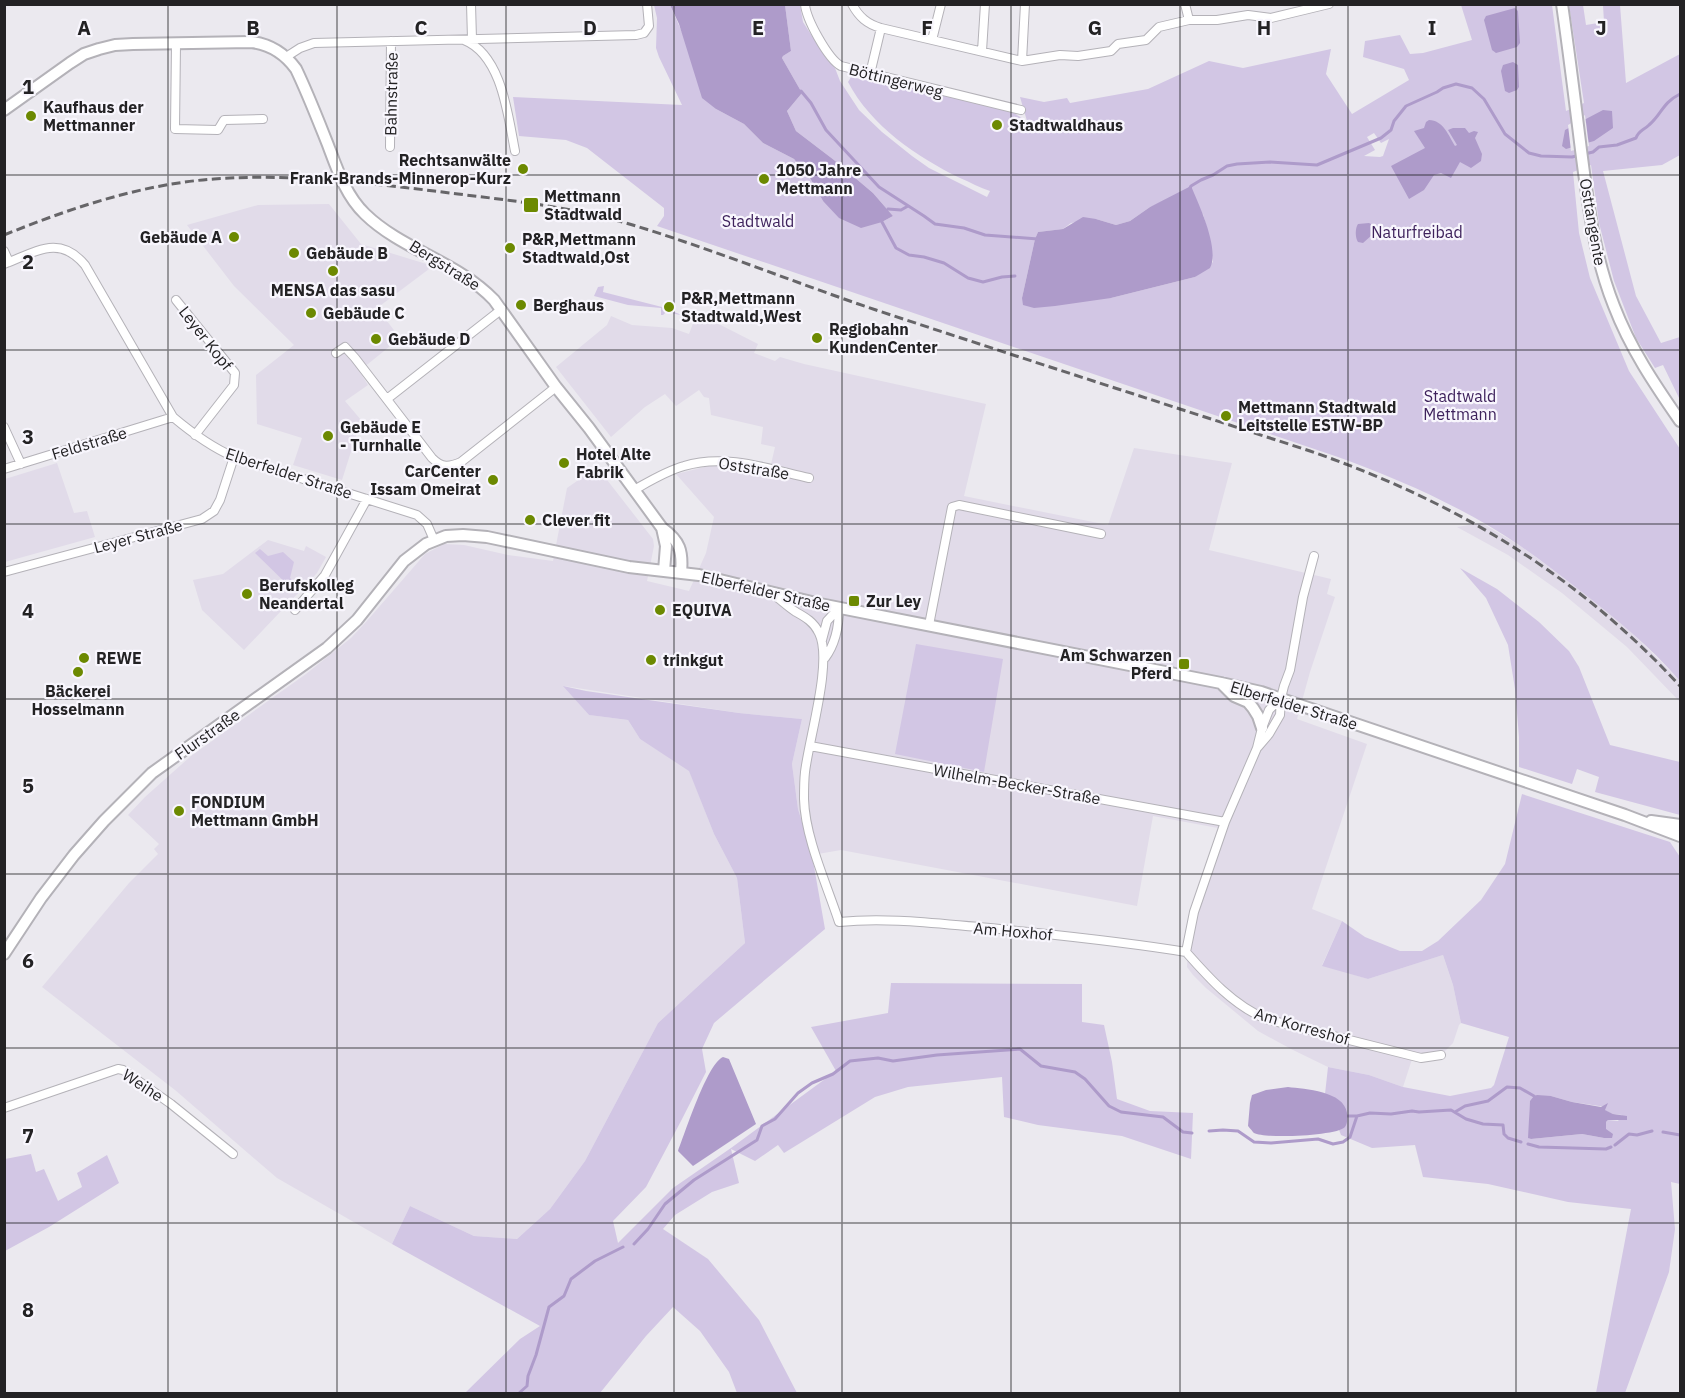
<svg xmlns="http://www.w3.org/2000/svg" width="1685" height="1398" viewBox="0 0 1685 1398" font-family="'IBM Plex Sans',sans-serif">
<rect width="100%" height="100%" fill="#ebe9ef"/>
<path fill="#e1dbe9" d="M329,204L361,244L433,266L377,308L400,338L368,364L358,369L368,385L345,401L361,420L342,480L293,465L302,438L257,424L256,375L294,345L234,286L187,225L258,205Z
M697,313L758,344L754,353L775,361L780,357L804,364L986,404L964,496L1108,525L1134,448L1232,463L1209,550L1331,579L1327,594L1335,597L1310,672L1297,719L1367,744L1312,909L1342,921L1322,965L1368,979L1443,955L1453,985L1461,1023L1459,1025L1453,1043L1441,1055L1413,1056L1403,1087L1369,1075L1328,1067L1291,1049L1258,1031L1206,988L1193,975L1187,967L1190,912L1218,828L1153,816L1137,906L841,850L812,855L798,809L792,764L802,719L739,713L564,686L589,715L628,720L640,739L689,770L714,834L737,878L745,943L658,1023L585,1161L550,1209L517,1239L474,1236L410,1206L392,1244L277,1178L175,1090L42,987L129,883L158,854L154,849L159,844L128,815L145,797L191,756L306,674L351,638L366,622L425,554L444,544L464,545L508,555L553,561L567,488L597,467L653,539L654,546L647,581L689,591L706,553L714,517L676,474L713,465L769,473L775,447L761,444L763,427L711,415L709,398L704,397L699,390L676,406L665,394L645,407L611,437L556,367L607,325L611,316L632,325L672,328L689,334Z
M57,463L74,513L87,511L95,537L5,562V479Z
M1482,523L1519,545L1541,561L1609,612L1629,630L1680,681V702L1627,647L1562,593L1508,555L1457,527Z
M268,540L304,551L306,546L326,557L317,573L244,650L202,610L193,580L223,574Z"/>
<path fill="#d2c6e4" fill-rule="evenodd" d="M654,5H670L716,109L744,124L763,143L794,159L810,178L823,201L882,222L893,216L873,193L834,160L796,131L787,111L802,93L782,58L783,56L791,51L785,5H800L803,22L826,58L835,68L840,81L859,110L882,132L912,156L929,168L987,197L990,191C980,188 970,182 960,178C917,157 871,126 848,82L851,77L874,82L884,80L1012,112L1027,121L1020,97L1044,102L1067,98L1070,103L1148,89L1209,61L1243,68L1331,49L1326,74L1352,114L1409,80L1404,69L1363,57L1365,41L1400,35L1410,54L1423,53L1472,40L1461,5H1552L1566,111L1584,103L1569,5H1583L1586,25L1604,22L1603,5H1620L1626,83L1680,54V155L1662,165L1603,171L1636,296L1661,343L1680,337V400L1663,365L1655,368L1636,338L1614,281L1599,223L1591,165L1573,172L1579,233L1590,278L1629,371L1680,449V681C1650,646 1614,617 1578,589C1559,574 1539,559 1519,545C1463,507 1401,480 1338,457L657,226L664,216V208L587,148L566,140L519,136L513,97L682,105L659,57L656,48L657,18ZM1374,133L1381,143L1389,139L1383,156L1380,157L1364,156L1375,150L1367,137ZM1166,200L1203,214L1209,236L1213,262L1195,277L1111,298H1022L1035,239L1038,232L1063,229L1071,223L1096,219L1116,225L1130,221L1150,207Z
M604,286L603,292L662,307L689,318H682L681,315L675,314L668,310L663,315H661V308L628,305L594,296L598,287Z
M260,549L268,556L283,552L294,562L290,578L302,589L297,594L255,553Z
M1460,568L1497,589L1539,622L1569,651L1579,667L1610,745L1680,762V815L1595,792L1599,777L1577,769L1572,784L1519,767V737L1515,689L1508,645L1486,598Z
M916,644L1003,659L984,772L895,754Z
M563,686L586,691L739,713L802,719L792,764L798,809L812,855L825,929L714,1023L702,1049L706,1072L681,1121L646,1187L613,1221L618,1243L673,1188L731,1148L836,1071L811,1027L888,1013L891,983L1082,984V1022L1104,1025L1112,1062L1117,1099L1150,1111L1193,1113L1191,1159L1122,1136L1038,1125L1004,1117L1002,1077L908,1087L875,1097L784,1153L778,1145L755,1161L731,1149L739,1183L712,1192L675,1215L663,1229L708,1259L759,1320L797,1393H737L729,1372L700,1331L673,1307L646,1336L600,1393H465L520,1339L540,1326L392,1244L410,1206L474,1236L517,1239L550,1209L585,1161L658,1023L745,943L737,878L714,834L689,771L640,739L628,720L589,715Z
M1522,794L1670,842L1680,857V1184L1671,1182L1675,1229L1669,1272L1625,1393H1596L1631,1209L1568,1202L1488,1184L1423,1177L1415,1145L1372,1148L1341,1135L1325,1094L1328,1067L1369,1075L1403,1087L1450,1096L1491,1088L1494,1085L1509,1037L1461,1023L1453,985L1443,955L1368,979L1322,966L1342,921L1365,937L1400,951H1422L1438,941L1481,900L1505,864ZM1551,1096L1572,1102L1606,1107L1604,1110L1613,1114L1622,1115L1618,1121L1608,1120L1606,1122V1129L1604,1138L1582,1134L1531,1139L1529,1138L1530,1101Z
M31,1154L36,1172L44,1169L58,1201L82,1187L77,1173L107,1155L119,1183L49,1227L5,1251V1159Z"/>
<path fill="#ae9bca" d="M670,5H785L791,51L783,56L782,58L802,93L787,111L796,131L834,160L873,193L893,216L882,222L861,228L839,218L823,201L810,178L794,159L763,143L744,124L716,109L702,98L679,24Z
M1515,8L1518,11L1520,43L1517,47L1496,53L1492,50L1484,20L1486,16Z
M1513,62L1518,65L1519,87L1517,90L1509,93L1505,91L1501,71L1503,65Z
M1603,110L1612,111L1613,128L1594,141L1566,149L1562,146L1565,130Z
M1429,120C1443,120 1449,136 1455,146L1457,145L1448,130L1453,128H1465L1469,133L1474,131L1478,132L1475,138L1482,154L1481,161L1471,168L1460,162L1451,178L1441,173L1434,175L1424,190L1409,199L1391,166L1425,148L1414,131L1424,128L1426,122Z
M1191,186C1199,205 1220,249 1210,268L1195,277L1111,298L1055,306L1034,308L1023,305L1022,298L1035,239L1038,232L1063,229L1083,217L1096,219L1116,225L1130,221L1150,207Z
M1369,223L1373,225L1372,235L1363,243L1358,242C1355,238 1355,228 1358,224Z
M723,1057L729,1059L756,1124L693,1166L678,1151C686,1131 707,1064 723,1057Z
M1288,1087C1305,1089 1344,1091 1347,1113C1347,1117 1348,1123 1345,1127C1337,1136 1265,1139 1254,1133C1253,1132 1249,1127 1248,1126L1250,1103L1252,1095L1266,1090Z
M1537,1095L1551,1096L1572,1102L1601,1107L1608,1103L1605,1110L1613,1114L1627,1116V1120H1608L1606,1122V1129L1613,1134L1612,1138H1604L1582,1134L1531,1139L1528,1138L1530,1101L1534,1096Z"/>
<path fill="#ebe9ef" d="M1585,115L1589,146L1571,151L1568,125Z"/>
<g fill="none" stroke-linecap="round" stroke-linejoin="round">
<path stroke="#ae9bca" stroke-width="3" d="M801,91L811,103L826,130L879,187L924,216L935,224L964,228L985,235L1038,239
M1189,190L1191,186L1201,180L1213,175L1227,166L1237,164L1270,162L1317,165L1381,138L1391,130L1394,121L1406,106L1437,92L1443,88L1456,84L1472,88L1484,99L1505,134L1529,153L1541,156L1572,157L1593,152L1599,147L1617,145L1636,138C1639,130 1643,131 1649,125C1662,114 1662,103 1680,94
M888,209L901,210L908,206
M882,222L896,248L909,255L924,257L944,263L968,278L983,282L1002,277L1015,276
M1455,1112L1465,1106L1488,1101L1507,1087L1520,1088L1534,1096
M1347,1116H1357
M1209,1131L1223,1130L1238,1131L1254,1142L1271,1143L1318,1139L1333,1144L1343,1142L1350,1137L1357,1116L1370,1113L1391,1114L1412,1111L1419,1112L1451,1110L1466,1119L1483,1124L1503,1125L1504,1134L1508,1138L1521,1142
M1663,1132L1680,1135
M1528,1144L1539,1147L1606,1149L1611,1147
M1615,1145L1629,1134L1637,1135L1652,1131
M634,1244L648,1229L665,1204L694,1180L757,1140L762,1126L775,1119L798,1093L812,1083L833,1074L850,1061L878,1058L893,1061L937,1055L1020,1049L1041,1066L1075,1072L1085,1079L1109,1106L1121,1112L1163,1117L1183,1132L1192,1133
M518,1394L527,1386L528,1376L536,1355L549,1307L564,1296L571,1279L595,1261L623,1247"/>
<defs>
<path id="street" d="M471,4L472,39
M805,4C806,19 828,59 841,66L1021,110
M852,4C859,17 867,24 881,28
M1185,4L1189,20
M464,40C502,55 508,116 515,151
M932,40L941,4
M176,44L175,129L218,130L224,120L263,119
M982,51L985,4
M286,57L300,48L314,43L636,35L644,33L649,26L647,4
M1022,61L1025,4
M870,74L881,28L1022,61L1060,55L1078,56L1111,51L1118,44L1146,40L1159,27L1189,20H1217L1248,15L1271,18L1329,4
M390,147L391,41
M4,251L9,262
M4,264C36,252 59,234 85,265L173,417C192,433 211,447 234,457L417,515L427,524L434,540
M176,300L235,373L234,385L195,435
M336,353L345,347L355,358L432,458C442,468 449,467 461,462L556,387
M387,399L502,309
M4,427L21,464
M4,469L173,417
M634,490C650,481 666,471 684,466C725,453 769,469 809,478
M4,572L202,519L214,511L220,500L234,457
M774,595C781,600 788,607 796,612C805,617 814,622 819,633C833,661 809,738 805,772C804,781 804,790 804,799C805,838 827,885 839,922C889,917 939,924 990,928C1055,935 1120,941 1186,952
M295,610L325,575L367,499
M929,625L952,507L959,505L1101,534
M822,640L827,621L839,608
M825,658C836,643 839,626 839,608
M810,746L1225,822
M1258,747L1269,734L1280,715L1281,698L1284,686L1290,670L1303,597L1314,556
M1186,952C1209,978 1233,1005 1266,1019L1421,1058L1441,1055
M1186,952L1194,912L1225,822L1257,748L1262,728L1269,710L1281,698
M4,1108L118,1069L123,1070L171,1104L233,1154"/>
<path id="secondary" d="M1562,4C1569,53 1575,101 1581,150C1588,203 1594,256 1614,306C1630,348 1655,385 1680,421
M4,110L70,63L84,54L99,49L115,45L133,44L251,42C269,44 285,54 296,69C308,94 318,120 328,145C337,169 346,196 365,214C402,250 458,262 494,300L556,387L589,428L662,528C680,541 683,551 681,573
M662,528L666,546L664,571
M1221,683L1234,696L1248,702L1253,708L1258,716L1262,728
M1651,821L1680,825
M4,954L41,898L74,855L104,821L152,773L327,648L357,620L404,561L426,544L446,536L463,535L487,537L629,567L699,575L820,604L1221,683L1261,692L1625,815L1680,836"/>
</defs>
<use href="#street" stroke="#b4b2b8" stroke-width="10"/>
<use href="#secondary" stroke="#b4b2b8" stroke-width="14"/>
<use href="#street" stroke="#fff" stroke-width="8"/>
<use href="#secondary" stroke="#fff" stroke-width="10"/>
<path stroke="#666568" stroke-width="3" stroke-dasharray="9 4.5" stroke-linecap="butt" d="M4,235C71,208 142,184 214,179C296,173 377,184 458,194C515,201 571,207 626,223C710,248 793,282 876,310C1021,358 1165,404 1310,451C1454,501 1576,573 1680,686"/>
</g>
<path fill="none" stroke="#232224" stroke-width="1.5" stroke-opacity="0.55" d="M168,4V1394M337,4V1394M506,4V1394M674,4V1394M842,4V1394M1011,4V1394M1180,4V1394M1348,4V1394M1516,4V1394M4,175H1680M4,350H1680M4,524H1680M4,699H1680M4,874H1680M4,1048H1680M4,1223H1680"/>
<g fill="#6c8901" stroke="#f8f6fd" stroke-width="2">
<circle cx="31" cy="116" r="6"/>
<circle cx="997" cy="125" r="6"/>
<circle cx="523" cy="169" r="6"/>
<circle cx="764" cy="179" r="6"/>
<rect x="523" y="197" width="16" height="16" rx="3"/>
<circle cx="234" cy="237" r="6"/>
<circle cx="510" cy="248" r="6"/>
<circle cx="294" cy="253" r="6"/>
<circle cx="333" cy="271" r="6"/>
<circle cx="521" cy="305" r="6"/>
<circle cx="669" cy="307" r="6"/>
<circle cx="311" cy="313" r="6"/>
<circle cx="817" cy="338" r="6"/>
<circle cx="376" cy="339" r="6"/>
<circle cx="1226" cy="416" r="6"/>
<circle cx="328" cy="436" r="6"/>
<circle cx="564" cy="463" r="6"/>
<circle cx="493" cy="480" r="6"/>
<circle cx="530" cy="520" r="6"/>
<circle cx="247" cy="594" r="6"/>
<rect x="848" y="595" width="12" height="12" rx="3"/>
<circle cx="660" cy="610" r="6"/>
<circle cx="84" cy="658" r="6"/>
<circle cx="651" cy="660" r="6"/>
<rect x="1178" y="658" width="12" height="12" rx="3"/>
<circle cx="78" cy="672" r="6"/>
<circle cx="179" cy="811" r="6"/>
</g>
<g text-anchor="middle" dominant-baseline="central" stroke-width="4.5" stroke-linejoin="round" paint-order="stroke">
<g font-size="16" fill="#232224" stroke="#f8f6fd">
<text transform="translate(896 80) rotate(14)">Böttingerweg</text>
<text transform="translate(391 94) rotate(-89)">Bahnstraße</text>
<text transform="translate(1593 222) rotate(80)">Osttangente</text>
<text transform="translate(445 265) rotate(32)">Bergstraße</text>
<text transform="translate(206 338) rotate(52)">Leyer Kopf</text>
<text transform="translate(89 443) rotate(-17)">Feldstraße</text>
<text transform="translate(754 468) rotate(9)">Oststraße</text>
<text transform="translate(289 473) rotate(18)">Elberfelder Straße</text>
<text transform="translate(138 536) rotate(-15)">Leyer Straße</text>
<text transform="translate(766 591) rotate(13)">Elberfelder Straße</text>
<text transform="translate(1294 705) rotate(17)">Elberfelder Straße</text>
<text transform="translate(207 734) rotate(-35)">Flurstraße</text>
<text transform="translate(1017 784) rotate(10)">Wilhelm-Becker-Straße</text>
<text transform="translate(1013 931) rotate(5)">Am Hoxhof</text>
<text transform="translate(1302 1026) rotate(16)">Am Korreshof</text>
<text transform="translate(143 1085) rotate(33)">Weihe</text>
</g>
<g font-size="16" font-weight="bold" fill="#232224" stroke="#f8f6fd" text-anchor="start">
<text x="43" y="107">Kaufhaus der<tspan x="43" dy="18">Mettmanner</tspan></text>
<text x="1009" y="125">Stadtwaldhaus</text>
<text x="511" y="160" text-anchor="end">Rechtsanwälte<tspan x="511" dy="18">Frank-Brands-Minnerop-Kurz</tspan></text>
<text x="776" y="170">1050 Jahre<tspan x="776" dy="18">Mettmann</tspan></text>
<text x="544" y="196">Mettmann<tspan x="544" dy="18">Stadtwald</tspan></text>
<text x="222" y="237" text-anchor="end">Gebäude A</text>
<text x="522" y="239">P&amp;R,Mettmann<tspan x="522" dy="18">Stadtwald,Ost</tspan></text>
<text x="306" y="253">Gebäude B</text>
<text x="333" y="290" text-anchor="middle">MENSA das sasu</text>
<text x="681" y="298">P&amp;R,Mettmann<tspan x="681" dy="18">Stadtwald,West</tspan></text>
<text x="533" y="305">Berghaus</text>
<text x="323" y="313">Gebäude C</text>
<text x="829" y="329">Regiobahn<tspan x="829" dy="18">KundenCenter</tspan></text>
<text x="388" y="339">Gebäude D</text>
<text x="1238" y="407">Mettmann Stadtwald<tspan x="1238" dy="18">Leitstelle ESTW-BP</tspan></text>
<text x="340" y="427">Gebäude E<tspan x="340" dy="18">- Turnhalle</tspan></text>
<text x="576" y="454">Hotel Alte<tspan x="576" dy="18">Fabrik</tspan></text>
<text x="481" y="471" text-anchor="end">CarCenter<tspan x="481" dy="18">Issam Omeirat</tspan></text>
<text x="542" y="520">Clever fit</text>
<text x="259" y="585">Berufskolleg<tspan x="259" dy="18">Neandertal</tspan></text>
<text x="866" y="601">Zur Ley</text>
<text x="672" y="610">EQUIVA</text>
<text x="1172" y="655" text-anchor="end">Am Schwarzen<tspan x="1172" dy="18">Pferd</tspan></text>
<text x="96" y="658">REWE</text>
<text x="663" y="660">trinkgut</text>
<text x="78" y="691" text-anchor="middle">Bäckerei<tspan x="78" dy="18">Hosselmann</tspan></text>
<text x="191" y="802">FONDIUM<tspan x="191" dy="18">Mettmann GmbH</tspan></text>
</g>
<g font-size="16" fill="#3e225c" stroke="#f8f6fd">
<text x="758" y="221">Stadtwald</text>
<text x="1417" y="232">Naturfreibad</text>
<text x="1460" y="396">Stadtwald<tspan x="1460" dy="18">Mettmann</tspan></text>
</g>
</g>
<g font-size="20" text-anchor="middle" font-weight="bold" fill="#232224" stroke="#f8f6fd" stroke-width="4.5" stroke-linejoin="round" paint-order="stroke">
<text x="84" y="35">A</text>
<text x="253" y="35">B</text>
<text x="421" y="35">C</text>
<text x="590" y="35">D</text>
<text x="758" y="35">E</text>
<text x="927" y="35">F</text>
<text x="1095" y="35">G</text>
<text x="1264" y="35">H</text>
<text x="1432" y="35">I</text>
<text x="1601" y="35">J</text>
<text x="28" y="94">1</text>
<text x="28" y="269">2</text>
<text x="28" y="444">3</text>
<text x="28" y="618">4</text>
<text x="28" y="793">5</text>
<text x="28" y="968">6</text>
<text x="28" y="1143">7</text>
<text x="28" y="1317">8</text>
</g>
<rect width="1685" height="1398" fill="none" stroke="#232224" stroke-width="12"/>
</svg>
